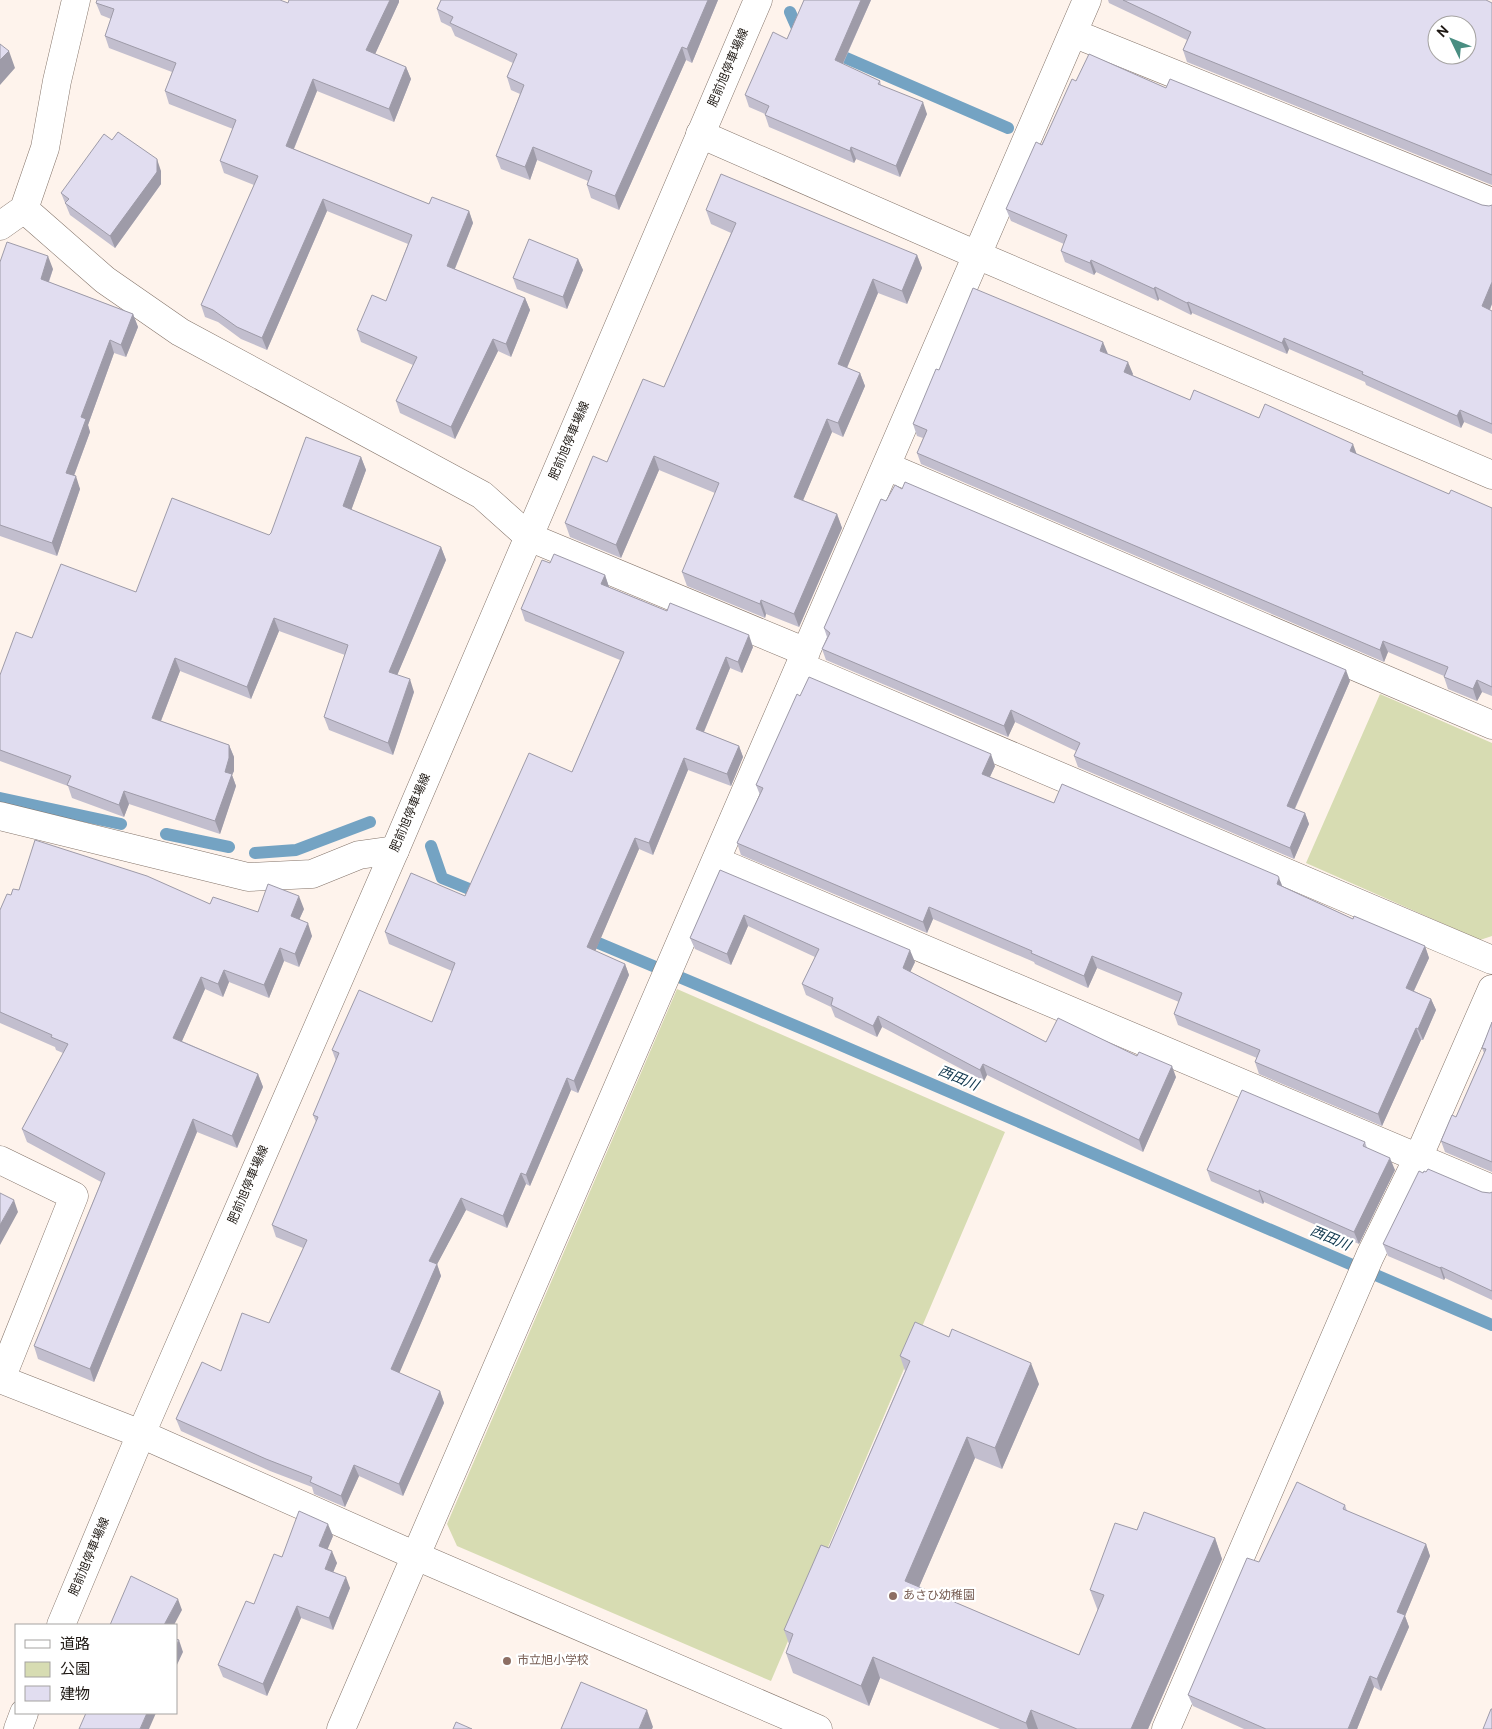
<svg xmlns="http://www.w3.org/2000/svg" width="1492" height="1729" viewBox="0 0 1492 1729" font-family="Overpass,'Noto Sans JP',sans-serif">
<rect width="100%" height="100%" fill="#fef3ec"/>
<path fill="#d7dcb2" d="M1380,694L1492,743V936L1480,940L1306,863Z
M677,989L1005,1132L771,1681L457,1546L447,1524Z"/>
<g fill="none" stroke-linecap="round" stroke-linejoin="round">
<path stroke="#74a3c3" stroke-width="12" d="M790,12L801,37
M830,51L1008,128
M0,798L121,824
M166,834L229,847
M431,846L442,878L484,895
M255,853L296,850L370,822
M584,937L822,1037L1492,1325"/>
<defs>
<path id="minor" d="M1073,33L1492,202
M700,134L977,255L1492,475
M24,209L45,148L57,81L76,0
M0,226L24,209L105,280L180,332L482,495L529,537L806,652
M886,466L1492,725
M800,666L1492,960
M0,816L248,877L312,874L359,855L395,850
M716,861L1492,1189
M0,1160L74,1196L1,1379
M0,1379L141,1434L416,1556L818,1729
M341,1729L1087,0
M1166,1729L1370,1256L1418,1158L1492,989"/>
<path id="major" d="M61,1625L141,1434L395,850L758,0
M18,1729L24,1713"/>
</defs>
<use href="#minor" stroke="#84746a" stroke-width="29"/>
<use href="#major" stroke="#84746a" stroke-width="29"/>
<use href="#minor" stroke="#fff" stroke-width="28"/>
<use href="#major" stroke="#fff" stroke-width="28"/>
</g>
<path fill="#c2bece" d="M289,0H399V2L375,54L406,67L411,79L394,122L317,91L294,149L429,204L469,211L473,223L455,269L525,298L530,310L511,357L498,351L455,439L400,413L396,401L413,365L361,342L357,330L386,301L408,244L327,211L267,350L241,339L218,322L205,317L201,305L254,185L224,173L220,161L233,129L169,104L165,91L172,72L109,48L105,36L111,19L101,15L96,3H288Z
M441,0H718L692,63L686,60L619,210L591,198L587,185L588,181L537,160L530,180L501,169L496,156L520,94L511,90L507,77L513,63L455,36L451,27L441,22L437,9Z
M804,0H871L843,64L880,81L881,85L927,114L900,177L856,159L854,163L769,127L765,115V114L749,107L745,95L787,39Z
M1108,0H1486L1492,3V185L1187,62L1183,50L1187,40L1109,3Z
M1076,81L1166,88L1482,205L1489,206L1492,205V304L1490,310L1492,311V434L1464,422L1461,428L1366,385L1365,382L1289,349L1287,354L1192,313L1191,315L1159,299L1158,301L1096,272L1094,275L1065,262L1061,251L1064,244L1011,221L1006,209Z
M112,140L161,171V184L115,248L70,215L61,193Z
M706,210L917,255L922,268L907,304L878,293L847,368L860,373L865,386L843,437L832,432L803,500L837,514L842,528L799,627L766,614L765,618L687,586L682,572L715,493L659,470L621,558L570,537L565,523L664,387L731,233L711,224Z
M578,259L583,270L567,309L517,289L513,278Z
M0,262L53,269L49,282L133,314L138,327L126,357L114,353L88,425L90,432L74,476L80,489L57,556L0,536Z
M1107,354L1133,374L1132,375L1190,400L1259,418L1357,455L1449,494L1492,508V696L1482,692L1477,701L1448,689L1444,677V676L1388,652L1384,662L921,464L917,453L923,438L917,436L913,424L939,370Z
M361,457L366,470L351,510L441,547L446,560L397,675L414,692L393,755L329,730L324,717L345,655L279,631L251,699L180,671L161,721L229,745L234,757V771L232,775L236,786L220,834L129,804L124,817L72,798L68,786L0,761V675L32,638L136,592L269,535Z
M886,501L1350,681L1295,809L1305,813L1309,824L1294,859L1078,767L1074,756L1076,751L1015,722L1008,737L826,660L822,649L827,637L824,628Z
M550,563L605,575L609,587L753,647L742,673L730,668L704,732L739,746L743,757L731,786L688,770L653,855L639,849L595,951L625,964L629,975L578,1093L571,1090L530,1186L526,1184L507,1228L466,1210L437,1264L441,1276L399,1373L440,1391L444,1403L422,1453L403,1496L359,1476L345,1507L314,1494L312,1487L270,1471L181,1431L176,1419L221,1371L269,1323L303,1248L276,1237L272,1225L316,1122L313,1115L336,1061L332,1050L432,1022L452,971L389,944L385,932L465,896L572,772L620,660L525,621L521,609Z
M800,696L995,766L990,777L1054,803L1282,886L1353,919L1425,946L1429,958L1414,991L1431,999L1436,1010L1423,1040H1421L1382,1126L1259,1074L1255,1062L1257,1058L1178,1025L1174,1014L1179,1002L1097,968L1088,988L1035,964L1034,962L933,919L927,933L741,855L737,843L760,795L756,785Z
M720,870L915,962L910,972L1046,1042L1176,1077L1143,1152L987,1075L984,1081L882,1027L877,1037L835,1017L831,1007L806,995L802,984L815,957L748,926L731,965L695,949L690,938Z
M19,890L210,904L258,912L304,909L299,920L312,936L299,967L284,961L269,998L229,982L223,997L205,989L182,1041L258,1074L263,1087L237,1148L197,1132L94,1382L38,1359L34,1346L101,1182L27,1142L22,1129L63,1053L56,1050L55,1047L0,1023V910L11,895Z
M1492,1022V1172L1445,1152L1441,1141L1456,1117L1484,1053L1482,1048Z
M1365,1142L1367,1148L1395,1170L1359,1244L1264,1202L1263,1204L1211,1181L1207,1170Z
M1423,1173L1482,1192L1490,1193L1492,1192V1300L1445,1278L1444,1280L1388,1256L1383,1244Z
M900,1356L1039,1384L1002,1469L975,1458L919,1587L1079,1655L1098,1611L1090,1590L1137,1530L1215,1538L1222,1559L1148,1729H1000L880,1678L869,1706L793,1673L786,1653L789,1644L784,1630L829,1548L905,1371Z
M1345,1505L1347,1511L1426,1544L1430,1556L1405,1616L1409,1627L1381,1691L1374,1687L1357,1729H1244L1193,1706L1188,1695L1259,1562Z
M333,1536L327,1549L337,1563L333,1572L350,1588L333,1630L301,1618L267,1696L223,1677L218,1665L282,1557Z"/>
<path fill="#9e9ba8" d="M390,0H399V2L371,63L366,50Z
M708,0H718L692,63L687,49Z
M861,0H871L839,72L835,60Z
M682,47L686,60L619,210L615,196Z
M9,51L15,68L0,85V60Z
M406,67L411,79L394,122L389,109Z
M313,79L317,91L290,158L286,146Z
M923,102L927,114L900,177L896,166Z
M533,147L537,160L530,180L525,167Z
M851,147L856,159L854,163L850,151Z
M157,159L161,171V184L115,248L110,236Z
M323,199L327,211L267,350L262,338Z
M469,211L473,223L451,278L447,266Z
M917,255L922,268L907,304L902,291Z
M48,256L53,269L45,292L41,279Z
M578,259L583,270L567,309L563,297Z
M1091,260L1096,272L1094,275L1090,263Z
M873,279L878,293L843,377L838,364Z
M1492,282V304L1486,318L1482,306Z
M1155,287L1159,299L1158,301L1154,289Z
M525,298L530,310L511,357L506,344Z
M1188,302L1192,313L1191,315L1187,303Z
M133,314L138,327L126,357L121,345Z
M1284,338L1289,349L1287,354L1282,343Z
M493,339L498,351L455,439L451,427Z
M110,340L114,353L88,425L90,432L70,486L66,473L81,417Z
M1103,342L1108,354L1100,351Z
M1128,362L1133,374L1128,384L1124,372Z
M860,373L865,386L843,437L838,423Z
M1460,410L1464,422L1461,428L1457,416Z
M827,419L832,432L799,510L794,497Z
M1353,444L1357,455L1350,451Z
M654,456L659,470L621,558L616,545Z
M361,457L366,470L348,519L343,506Z
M76,476L80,489L57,556L52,543Z
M837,514L842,528L799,627L794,614Z
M441,547L446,560L393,685L389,672Z
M605,575L609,587L605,596L601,584Z
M761,600L766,614L765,618L760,604Z
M274,618L279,631L251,699L247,687Z
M749,635L753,647L742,673L738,662Z
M1383,641L1388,652L1384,662L1380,650Z
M726,657L730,668L700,741L696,729Z
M175,658L180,671L157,731L152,718Z
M1346,670L1350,681L1291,817L1287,806Z
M410,679L414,692L393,755L388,743Z
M1477,680L1482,692L1477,701L1473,689Z
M1011,710L1015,722L1008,737L1004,726Z
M229,745L234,757V771L232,775L236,786L220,834L215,821Z
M739,746L743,757L731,786L727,774Z
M991,754L995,766L986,785L982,774Z
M684,758L688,770L653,855L649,843Z
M124,791L129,804L124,817L119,805Z
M1305,813L1309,824L1294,859L1290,848Z
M635,838L639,849L592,959L587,947Z
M1279,878L1284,890L1277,884Z
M299,896L304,909L295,929L291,916Z
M929,907L933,919L927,933L923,922Z
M744,915L748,926L731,965L727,954Z
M308,923L312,936L299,967L295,954Z
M1425,946L1429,958L1410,999L1406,988Z
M280,948L284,961L269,998L264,985Z
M910,950L915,962L907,979L903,968Z
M1092,956L1097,968L1088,988L1084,976Z
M625,964L629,975L578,1093L574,1081Z
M224,970L229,982L223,997L218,984Z
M201,977L205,989L178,1050L173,1038Z
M1431,999L1436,1010L1423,1040L1418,1029Z
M878,1016L882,1027L877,1037L873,1026Z
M1416,1028L1421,1040L1382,1126L1378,1114Z
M983,1064L987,1075L984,1081L980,1070Z
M1172,1066L1176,1077L1143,1152L1139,1140Z
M258,1074L263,1087L237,1148L232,1136Z
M567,1078L571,1090L530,1186L526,1175Z
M193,1119L197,1132L94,1382L90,1369Z
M1390,1158L1395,1170L1359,1244L1354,1232Z
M521,1173L526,1184L507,1228L503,1216Z
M1259,1190L1264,1202L1263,1204L1259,1192Z
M461,1198L466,1210L433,1272L429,1261Z
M14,1200L18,1212L0,1245V1225Z
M437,1264L441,1276L396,1381L391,1369Z
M1441,1267L1445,1278L1444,1280L1440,1268Z
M1031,1363L1039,1384L1002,1469L995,1448Z
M440,1391L444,1403L403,1496L399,1484Z
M967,1437L975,1458L913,1601L905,1581Z
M354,1465L359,1476L345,1507L341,1496Z
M328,1524L333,1536L324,1558L319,1546Z
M1215,1538L1222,1559L1148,1729H1131Z
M1426,1544L1430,1556L1405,1616L1409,1627L1381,1691L1377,1679L1397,1612Z
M332,1551L337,1563L330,1580L325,1569Z
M346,1577L350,1588L333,1630L329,1618Z
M178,1599L182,1610L174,1625H164Z
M297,1606L301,1618L267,1696L263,1684Z
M179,1640L183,1652L176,1667V1646Z
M873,1657L880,1678L869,1706L861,1686Z
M1370,1676L1374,1687L1357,1729H1348Z
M647,1710L653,1727L652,1729H639Z
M1031,1710L1038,1729H1028L1026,1723Z
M147,1713H156L149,1729H140Z"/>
<path fill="#e1ddf0" stroke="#9e9ba8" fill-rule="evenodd" d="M97,0H280L288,3L289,0H390L366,50L406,67L389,109L313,79L286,146L429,204L432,197L469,211L447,266L525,298L506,344L493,339L451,427L396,401L417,357L357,330L372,295L386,301L412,235L323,199L262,338L237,327L213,310L201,305L258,176L220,161L236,120L165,91L176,63L105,36L114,9L96,3Z
M441,0H708L687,49L682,47L615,196L587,185L592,171L533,147L525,167L496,156L524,85L507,77L517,54L450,23L453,17L437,9Z
M804,0H861L835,60L880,81L878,84L923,102L896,166L851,147L850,151L765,115L769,106L745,95L773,32L787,39Z
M1123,0H1486L1492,3V175L1183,50L1191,32ZM1437,25H1467V55H1437Z
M0,44L9,51L0,60Z
M1089,54L1166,88L1170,79L1482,205L1489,206L1492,205V282L1482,306L1492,311V424L1460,410L1457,416L1362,374L1363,372L1284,338L1282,343L1188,302L1187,303L1155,287L1154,289L1091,260L1090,263L1061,251L1067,235L1006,209L1036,142L1042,145L1072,79L1076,81Z
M118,132L157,159V172L110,236L65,203L69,199L61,193L104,134L112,140Z
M721,174L917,255L902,291L873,279L838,364L860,373L838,423L827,419L794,497L837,514L794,614L761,600L760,604L682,572L719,483L654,456L616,545L565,523L593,456L607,462L643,379L664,387L736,223L706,210Z
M529,239L578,259L563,297L513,278Z
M7,242L48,256L41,279L133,314L121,345L110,340L81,417L86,419L66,473L76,476L52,543L0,525V262Z
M973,288L1103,342L1100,351L1128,362L1124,372L1190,400L1194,390L1259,418L1265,404L1353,444L1350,451L1449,494L1451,490L1492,508V687L1477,680L1473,689L1444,677L1448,667L1383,641L1380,650L917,453L927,430L913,424L936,369L939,370Z
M306,437L361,457L343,506L441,547L389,672L410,679L388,743L324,717L348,645L274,618L247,687L175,658L152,718L229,745V758L225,772L232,774L215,821L124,791L119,805L67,785L71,776L0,750V675L16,632L32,638L61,564L136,592L172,498L269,535L271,533Z
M905,482L1346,670L1287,806L1305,813L1290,848L1074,756L1080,743L1011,710L1004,726L822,649L830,633L824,628L881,499L886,501L895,485L902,489Z
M554,554L605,575L601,584L667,611L670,603L749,635L738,662L726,657L696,729L739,746L727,774L684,758L649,843L635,838L587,947L625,964L574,1081L567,1078L526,1175L521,1173L503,1216L461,1198L429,1261L437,1264L391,1369L440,1391L418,1441L399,1484L354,1465L341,1496L310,1482L312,1477L266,1459L176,1419L202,1362L221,1371L242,1313L269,1323L307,1240L272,1225L318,1117L313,1115L339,1053L332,1050L359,990L432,1022L455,963L385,932L411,873L465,896L529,753L572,772L624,652L521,609L542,560L550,563Z
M809,677L991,754L982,774L1054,803L1062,784L1278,876L1279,878L1277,884L1353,919L1354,916L1425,946L1406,988L1431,999L1418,1029L1416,1028L1378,1114L1255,1062L1260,1050L1174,1014L1182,993L1092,956L1084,976L1031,953L1032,951L929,907L923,922L737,843L763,788L756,785L797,694L800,696Z
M35,840L147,876L210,904L213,897L258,912L268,884L299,896L291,916L308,923L295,954L280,948L264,985L224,970L218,984L201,977L173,1038L258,1074L232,1136L193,1119L90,1369L34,1346L105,1173L22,1129L68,1044L51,1037L52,1035L0,1012V910L7,894L11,895L13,889L19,890Z
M720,870L910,950L903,968L1046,1042L1058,1018L1137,1056L1139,1052L1172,1066L1139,1140L983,1064L980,1070L878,1016L873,1026L831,1005L833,998L802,984L819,949L744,915L727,954L690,938Z
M1492,1022V1162L1441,1141L1452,1115L1456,1117L1486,1049L1482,1048Z
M1242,1090L1365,1142L1363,1146L1390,1158L1354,1232L1259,1190V1192L1207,1170Z
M1428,1169L1482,1192L1490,1193L1492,1192V1291L1441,1267L1440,1268L1383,1244L1419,1171L1423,1173L1424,1171L1426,1172Z
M0,1193L14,1200L0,1225Z
M915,1322L949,1337L952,1329L1031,1363L995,1448L967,1437L905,1581L1079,1655L1104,1595L1090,1590L1115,1523L1137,1530L1144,1512L1215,1538L1131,1729H1077L1031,1710L1026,1723L873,1657L861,1686L786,1653L793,1634L784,1630L821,1545L829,1548L910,1361L900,1356Z
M1297,1482L1345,1505L1343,1509L1426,1544L1397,1612L1405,1615L1377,1679L1370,1676L1348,1729H1266L1188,1695L1247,1558L1259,1562Z
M299,1511L328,1524L319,1546L332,1551L325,1569L346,1577L329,1618L297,1606L263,1684L218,1665L246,1601L254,1604L274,1554L282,1557Z
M131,1576L178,1599L164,1625H110Z
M176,1639L179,1640L176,1646Z
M581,1682L647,1710L639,1729H561Z
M1491,1709H1492V1729H1483Z
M86,1713H147L140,1729H79Z
M456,1722L472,1729H453Z"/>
<g fill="#8d6e63" stroke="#fff" stroke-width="2">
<circle cx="893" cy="1596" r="5"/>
<circle cx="507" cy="1661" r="5"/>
</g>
<g text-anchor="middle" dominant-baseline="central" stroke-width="4.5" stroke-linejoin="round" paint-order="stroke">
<g font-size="12" fill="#1f1914" stroke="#fff">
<text transform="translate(729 68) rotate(-67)">肥前旭停車場線</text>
<text transform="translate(570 441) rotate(-67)">肥前旭停車場線</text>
<text transform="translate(411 813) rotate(-67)">肥前旭停車場線</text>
<text transform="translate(249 1185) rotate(-67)">肥前旭停車場線</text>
<text transform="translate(90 1557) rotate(-67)">肥前旭停車場線</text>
</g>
<g font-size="12" fill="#785e54" stroke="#fff" text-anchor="start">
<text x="903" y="1596">あさひ幼稚園</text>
<text x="517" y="1661">市立旭小学校</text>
</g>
<g font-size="14" font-style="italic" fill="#0c344b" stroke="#fff">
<text transform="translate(958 1079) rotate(23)">西田川</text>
<text transform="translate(1330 1239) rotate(23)">西田川</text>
</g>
</g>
<rect x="15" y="1624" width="162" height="90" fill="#ffffff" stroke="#a5a3a1"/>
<rect x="25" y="1640" width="25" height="8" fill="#ffffff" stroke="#a5a3a1"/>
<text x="60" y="1649" font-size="15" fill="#1f1914">道路</text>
<rect x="25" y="1662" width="25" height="15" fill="#d7dcb2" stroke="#a5a3a1"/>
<text x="60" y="1674" font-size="15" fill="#1f1914">公園</text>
<rect x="25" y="1686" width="25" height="15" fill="#e1ddf0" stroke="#a5a3a1"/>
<text x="60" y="1699" font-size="15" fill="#1f1914">建物</text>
<g transform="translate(1452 40) rotate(313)"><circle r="24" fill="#ffffff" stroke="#a5a3a1"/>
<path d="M0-4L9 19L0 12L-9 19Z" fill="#498e82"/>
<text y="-8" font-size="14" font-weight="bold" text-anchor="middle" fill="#1f1914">N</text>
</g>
</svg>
